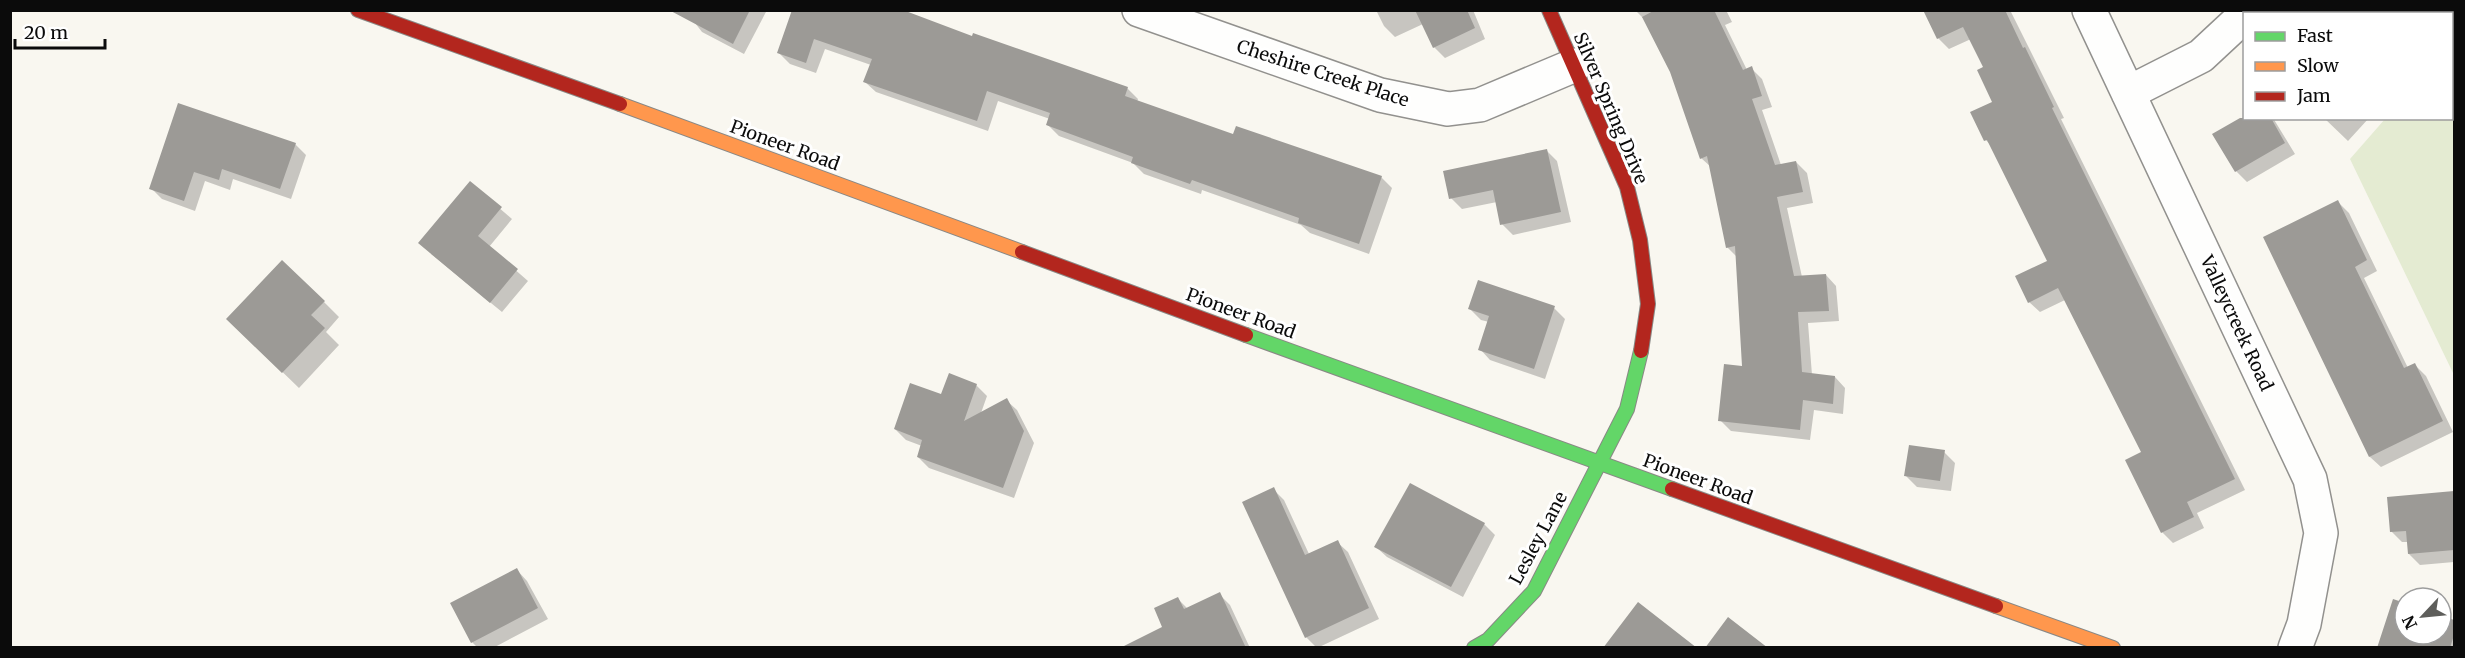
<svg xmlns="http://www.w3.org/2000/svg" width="2465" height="658" viewBox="0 0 2465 658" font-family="Merriweather,serif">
<rect width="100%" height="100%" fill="#f9f7f0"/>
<path fill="#e4ebd2" d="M2454,26V375L2350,159L2385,119L2452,118V30Z"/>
<path fill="#0003" d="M685,10H767L744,54L702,32Z
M793,10L973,38L1127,88L1138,99L1137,102L1234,136L1381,177L1392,188L1369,254L1310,233L1301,225L1202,190L1201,194L1144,174L1133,163L1059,136L1048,125L1050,119L998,101L988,131L876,92L865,82L871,65L825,49L816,73L790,64L779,53Z
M1376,10H1473L1485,39L1445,58L1434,47L1423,24L1395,37L1384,26Z
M1635,10H1726L1732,22L1725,25L1747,70L1751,68L1762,79L1772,107L1762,110L1781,165L1796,162L1807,173L1813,203L1787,208L1802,277L1826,275L1836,286L1839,321L1808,323L1812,375L1835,377L1845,388L1843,414L1814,410L1810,440L1731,431L1720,420L1744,367L1737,257L1727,247L1711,167L1701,158L1671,72L1644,17L1643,18Z
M1925,10H2010L2064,118L2061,119L2245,490L2197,513L2204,528L2173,543L2162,532L2143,453L2065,300L2040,312L2029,302L2049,261L1992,147L1986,140L1994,103L1985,68L1971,39L1949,49L1938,38Z
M2359,10H2445L2443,14H2357Z
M179,105L295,144L306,155L291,199L233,179L230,190L205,181L195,211L162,199L151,188Z
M2244,117L2273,118L2295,154L2247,182L2236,171L2214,135Z
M2324,118H2369L2348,141Z
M1546,150L1557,161L1571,222L1513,235L1502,224L1497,202L1462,209L1451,198Z
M470,183L512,219L489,247L528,281L502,312L431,254Z
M2338,202L2349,213L2377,271L2364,278L2408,368L2415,365L2426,376L2453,432L2381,467L2370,457L2265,238Z
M324,302L339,317L326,332L339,345L299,388L243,334Z
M1554,308L1565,319L1545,379L1490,360L1480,349L1489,322L1481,320L1470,309Z
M976,385L987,396L981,413L1006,400L1017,410L1034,443L1014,498L929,468L918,457L922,446L906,440L895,429L942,396Z
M1944,452L1955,463L1951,491L1917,487L1906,476Z
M1273,489L1284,500L1309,554L1337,542L1348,552L1379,619L1317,648L1306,637Z
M2454,492V562L2420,565L2409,554L2408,542H2402L2391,531L2388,498Z
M1484,524L1495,535L1463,597L1387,557L1376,547Z
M517,570L527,581L548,619L493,648H478L472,642Z
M1219,594L1230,605L1250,648H1123L1164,627L1178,599L1188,609Z
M2405,604V634H2441V617L2454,622V648H2378Z"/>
<path fill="#9c9a96" d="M669,10H750L733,44Z
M792,10H903L972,36L973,33L1128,87L1125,96L1233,134L1236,126L1382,176L1359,244L1298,223L1299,218L1192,180L1190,184L1131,163L1133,157L1046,125L1050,113L987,91L977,121L863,82L872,59L814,39L806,63L777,53Z
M1415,10H1467L1475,28L1433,48Z
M1655,10H1714L1743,70L1752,66L1762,96L1752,99L1775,165L1796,161L1803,192L1777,197L1794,276L1826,274L1829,311L1798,312L1802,372L1835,376L1833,404L1803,400L1800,430L1718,421L1724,364L1742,366L1735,246L1726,248L1707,156L1700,159L1670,72L1642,17Z
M1923,10H2005L2023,48L2025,47L2054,107L2052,108L2235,479L2187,502L2194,517L2161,533L2125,460L2141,452L2058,288L2028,303L2015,276L2047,261L1987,140L1984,141L1970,112L1992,102L1977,70L1983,67L1963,27L1937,39Z
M178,103L296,143L280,189L222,169L219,180L194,172L184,201L149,189Z
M2240,118H2271L2285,143L2235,172L2212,134Z
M1547,149L1561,212L1500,225L1493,190L1449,199L1443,171Z
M470,181L502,207L478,236L518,269L490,303L418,243Z
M2338,200L2367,260L2355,267L2404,368L2415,363L2443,421L2369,457L2263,237Z
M282,260L325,301L311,315L325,328L282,373L226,319Z
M1478,280L1555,306L1534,369L1478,350L1489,316L1468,309Z
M949,373L977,384L964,421L1007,398L1024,431L1003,488L917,457L922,440L894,429L910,383L941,394Z
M1909,445L1945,450L1940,481L1904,476Z
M1410,483L1485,523L1451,587L1374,547Z
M1274,487L1305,555L1338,540L1369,608L1305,638L1242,502Z
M2454,491V550L2408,554L2406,531L2390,532L2387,497Z
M517,568L538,608L471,643L450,603Z
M1220,592L1246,648H1120L1162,627L1154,608L1178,597L1184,609Z
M2393,599L2405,603V634H2441V615L2454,620V635L2450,648H2377Z
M1638,602L1697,648H1603Z
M1728,617L1768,648H1705Z"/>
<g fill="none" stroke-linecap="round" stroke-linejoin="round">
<defs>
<path id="street" d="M1139,10L1380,95L1448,109L1480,105L1575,65
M2089,10L2310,479L2321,533L2304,624L2295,648
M2128,93L2201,56L2244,16"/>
<path id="fast" d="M1246,335L1672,489
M1474,648L1488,640L1534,591L1627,409L1641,351"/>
<path id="slow" d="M620,104L1022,252
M1996,606L2113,648"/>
<path id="jam" d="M358,10L620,104
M1549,10L1627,187L1640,240L1648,304L1641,351
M1022,252L1246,335
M1672,489L1996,606"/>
</defs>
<use href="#street" stroke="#92918e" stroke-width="36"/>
<use href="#fast" stroke="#898885" stroke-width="16"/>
<use href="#slow" stroke="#898885" stroke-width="16"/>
<use href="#jam" stroke="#898885" stroke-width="16"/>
<use href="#street" stroke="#fefefd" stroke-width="33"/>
<use href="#fast" stroke="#63d668" stroke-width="14"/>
<use href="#slow" stroke="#ff974d" stroke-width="14"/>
<use href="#jam" stroke="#b3261e" stroke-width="14"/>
</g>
<g text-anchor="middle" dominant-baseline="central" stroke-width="6" stroke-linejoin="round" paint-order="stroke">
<g font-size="18" fill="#0b0b0b" stroke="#fff">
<text transform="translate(1323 73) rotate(18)">Cheshire Creek Place</text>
<text transform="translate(1611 108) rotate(67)">Silver Spring Drive</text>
<text transform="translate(785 145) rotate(20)">Pioneer Road</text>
<text transform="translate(1241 313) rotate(20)">Pioneer Road</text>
<text transform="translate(2237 323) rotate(65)">Valleycreek Road</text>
<text transform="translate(1698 479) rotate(20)">Pioneer Road</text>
<text transform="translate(1538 538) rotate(-62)">Lesley Lane</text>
</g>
</g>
<rect width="2465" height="658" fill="none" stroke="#0b0b0b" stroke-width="24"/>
<rect x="2243" y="12" width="210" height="108" fill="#ffffff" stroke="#9d9d9d" stroke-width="1.5"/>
<rect x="2255" y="32" width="30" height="9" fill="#63d668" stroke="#9d9d9d" stroke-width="1.5"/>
<text x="2297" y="42" font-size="18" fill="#0b0b0b">Fast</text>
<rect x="2255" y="62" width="30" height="9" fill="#ff974d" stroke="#9d9d9d" stroke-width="1.5"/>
<text x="2297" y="72" font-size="18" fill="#0b0b0b">Slow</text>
<rect x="2255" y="92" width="30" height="9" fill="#b3261e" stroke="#9d9d9d" stroke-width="1.5"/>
<text x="2297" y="102" font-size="18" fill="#0b0b0b">Jam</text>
<g transform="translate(2423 616) rotate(244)"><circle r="28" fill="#ffffff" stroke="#9d9d9d" stroke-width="1.5"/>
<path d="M0-4.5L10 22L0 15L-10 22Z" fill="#5e5e5b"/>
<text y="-9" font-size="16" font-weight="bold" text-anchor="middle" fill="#0b0b0b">N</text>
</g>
<path d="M15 39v9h90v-9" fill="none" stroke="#0b0b0b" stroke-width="3"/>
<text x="24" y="39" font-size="18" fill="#0b0b0b" stroke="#ffffff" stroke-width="4.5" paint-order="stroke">20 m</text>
</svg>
